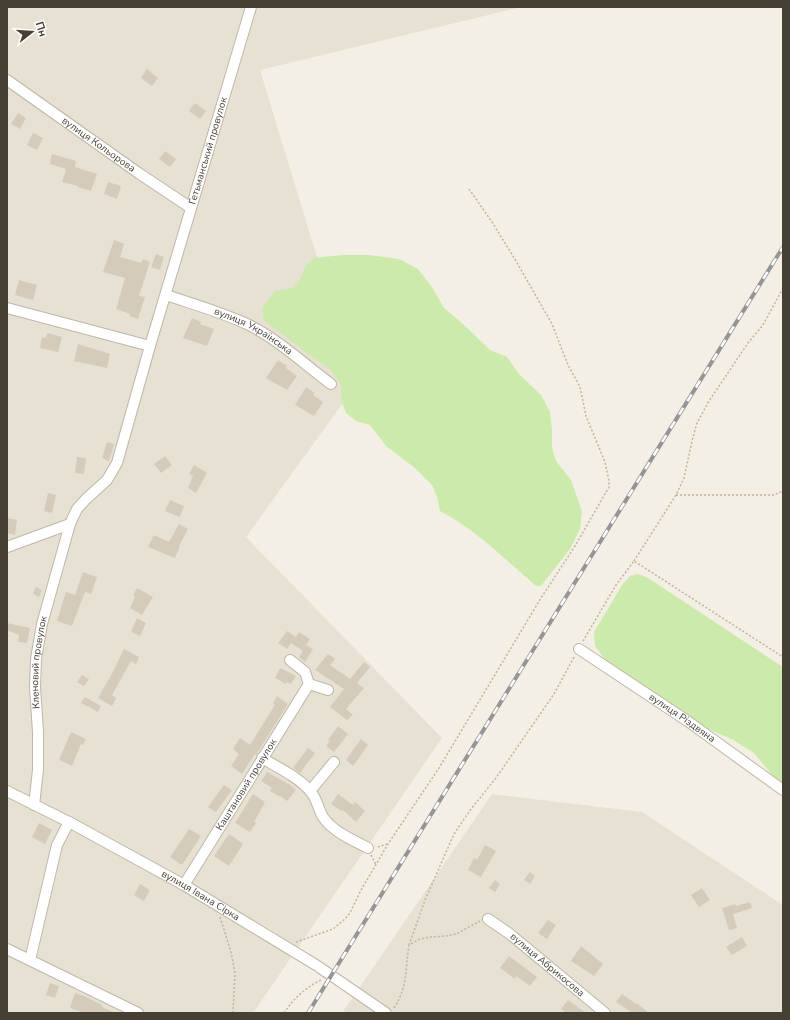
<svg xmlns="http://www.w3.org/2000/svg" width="790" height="1020" viewBox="0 0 790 1020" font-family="'Nunito Sans',sans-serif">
<rect width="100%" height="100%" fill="#f3efe5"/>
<path fill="#e7e1d3" d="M7,7H521L260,70L356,385L246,537L442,738L253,1013H7Z
M492,794L642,812L783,905V1013H342Z"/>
<path fill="#cceaab" d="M342,255H369L399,259L418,269L432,287L444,308L463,324L490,350L507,357L519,374L541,395L550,412L552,430V448L556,461L571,480L582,511L580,529L570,549L541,586H536C506,560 476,530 440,511L437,497L432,485L415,468L387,447L370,425L356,421L346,413L341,399V385L331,370L287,338L264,320L262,308L275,291L293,288L300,280L306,265L314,258Z
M638,574L648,578L783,667V788L754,753L733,740L702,726L605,660L595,646L594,632L622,585L630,576Z"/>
<path fill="#d5cbba" d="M147,69L158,78L152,86L141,78Z
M195,103L206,111L200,119L189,111Z
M18,113L26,118L20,129L11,124Z
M33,133L43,138L37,150L27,145Z
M165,151L176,159L170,167L159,159Z
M52,154L76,161L75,167L97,174L91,191L78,187L79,186L62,182L66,169L50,164Z
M108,182L121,186L117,199L104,194Z
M114,240L124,244L120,257L141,263L143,259L150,262L139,296L145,297L138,319L129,316L130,314L116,309L125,278L103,272Z
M156,254L164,257L160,270L151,267Z
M19,280L37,285L33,300L15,295Z
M192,318L201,322L200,324L214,329L207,346L183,338Z
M47,333L62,337L58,352L40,348L42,337L46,338Z
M78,344L110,354L107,368L74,361Z
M278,360L287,366L286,368L297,376L287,390L266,378Z
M306,387L315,393L313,395L323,402L314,416L295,405Z
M107,442L114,444L109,461L102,458Z
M165,456L172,465L161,473L154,464Z
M77,457L86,458L84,474L75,473Z
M194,465L207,473L196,493L188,488L193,476L189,474Z
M48,493L56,495L52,513L44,511Z
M170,500L184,506L180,517L165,511Z
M7,518L17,520L15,535L7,533Z
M179,524L188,529L179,546H180L175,558L148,547L154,535L169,542Z
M83,572L97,577L91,594L85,592L72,626L57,621L66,592L75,595Z
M36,587L42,590L39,597L33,594Z
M137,588L153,597L142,615L130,608L135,597L133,595Z
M137,618L146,623L140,636L131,632Z
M7,623L30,628L27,643L18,642L19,635L7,630Z
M287,631L296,637L299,632L310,639L306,645L313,649L305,662L299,657L303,651L291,643L287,649L278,643Z
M124,649L139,657L136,664L131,661L112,695L116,698L112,706L98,698L113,672Z
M328,654L335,659L330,665L350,679L364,662L370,667L357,683L364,688L346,709L353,715L347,720L330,707L344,689L315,670Z
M280,668L296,676L291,684L287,682L286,684L275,678Z
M82,675L89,679L84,686L77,682Z
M277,696L288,704L256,755L255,754L242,774L231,766L239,754L233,749L240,738L250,745L275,705L273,703Z
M85,697L101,706L98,712L81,703Z
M338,726L348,734L334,752L326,746L330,741L328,740Z
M71,732L86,739L83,745L81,744L72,766L59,760Z
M361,739L368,745L353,766L346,760Z
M308,748L315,753L300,773L293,768Z
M267,772L290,785L296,790L287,801L280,796H279L270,791L272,788L261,781Z
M224,785L232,790L216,812L208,807Z
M253,794L265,802L254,822L256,823L250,832L235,823Z
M338,794L353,805L355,802L365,811L356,822L343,810L342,811L331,804Z
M39,823L52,830L45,844L32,837Z
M189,829L201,836L182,865L170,857Z
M229,834L243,844L229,866L214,856Z
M485,845L496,851L481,877L468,870L474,858L477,860Z
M530,872L535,876L530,884L524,880Z
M495,880L500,884L495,892L489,888Z
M140,884L150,890L144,901L134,895Z
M702,888L710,900L699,907L691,895Z
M750,902L752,908L733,914L737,928L729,930L722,908L735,904L736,906Z
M548,920L556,925L547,939L538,933Z
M742,937L747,946L732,955L726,947Z
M581,946L603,964L594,976L571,961Z
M509,956L537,977L530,986L516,976L515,979L500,968Z
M50,983L59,986L55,998L46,995Z
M75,993L84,996L102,1005V1007L115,1013H84L70,1008Z
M622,994L636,1004L637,1003L649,1013H632L616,1002Z
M568,1000L575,1005L586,1013H566L561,1009Z"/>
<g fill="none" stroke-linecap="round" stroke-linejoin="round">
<defs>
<g id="minor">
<path id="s1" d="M7,80L140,174L191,208"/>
<path id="s2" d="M166,295C193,304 221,312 247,324C278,339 304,364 331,384"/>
<path d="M7,308L150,346"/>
<path d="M7,547L70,524"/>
<path id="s3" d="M579,649L686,720L783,790"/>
<path d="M290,660L305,672L309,684L328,690"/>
<path d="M262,758C277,767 300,778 311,792C317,799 318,809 323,817C333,832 353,840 368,848"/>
<path id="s4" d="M7,791L69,822L184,885L316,965L386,1013"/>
<path d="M310,791L334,762"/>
<path id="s5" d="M34,805L38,770V732L35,687L36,659L42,624L70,524L77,509L86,499L107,480L117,463L150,346L251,7"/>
<path id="s6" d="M184,885L309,684"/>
<path id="s7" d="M488,919L510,934L605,1013"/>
<path d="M7,949L138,1013"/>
<path d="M30,960L57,845L69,822"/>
</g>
</defs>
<use href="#minor" stroke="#bfb7a7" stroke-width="12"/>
<path stroke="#c2b498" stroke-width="1.5" stroke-dasharray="2 2" stroke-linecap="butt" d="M676,495H774L783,491
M634,561L676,495L684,478L692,441L697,423L709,401L748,343L763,325L783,288
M583,641L616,585L634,561L783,657
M378,847L387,844
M371,855L376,865
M220,917L231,952L235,973L233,1013
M296,942L333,929L345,919L350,913L361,890L388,844L439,768L541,598L575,546L609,487V481L605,462L586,416L580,387L568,365L552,324L516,261L492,222L469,189
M409,945L425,900L454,834L471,809L496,778L554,694L574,657
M394,1008C408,986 405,970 409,945L420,939L430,937L446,936L456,934L480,921
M284,1013C294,998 305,988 321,980"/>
<use href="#minor" stroke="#fff" stroke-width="10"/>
<defs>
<path id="rail" d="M308,1013L783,247"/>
</defs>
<use href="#rail" stroke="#959595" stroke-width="4"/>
<use href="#rail" stroke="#fff" stroke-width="2.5" stroke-dasharray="8" stroke-linecap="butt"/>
</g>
<g text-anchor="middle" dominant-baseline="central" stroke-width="4" stroke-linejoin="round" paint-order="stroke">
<g font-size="10" fill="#463f34" stroke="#fff">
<text stroke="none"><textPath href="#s1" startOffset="112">вулиця Кольорова</textPath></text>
<text stroke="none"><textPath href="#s5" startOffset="689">Гетьманський провулок</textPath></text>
<text stroke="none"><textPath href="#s2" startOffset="95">вулиця Українська</textPath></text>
<text stroke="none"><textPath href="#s5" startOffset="143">Кленовий провулок</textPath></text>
<text stroke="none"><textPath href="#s3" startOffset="124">вулиця Різдвяна</textPath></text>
<text stroke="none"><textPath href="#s6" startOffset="118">Каштановий провулок</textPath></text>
<text stroke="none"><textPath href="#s4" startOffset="220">вулиця Івана Сірка</textPath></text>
<text stroke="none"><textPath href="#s7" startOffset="75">вулиця Абрикосова</textPath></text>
</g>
</g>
<rect width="790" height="1020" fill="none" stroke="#463f34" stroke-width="16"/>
<g transform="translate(32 32) rotate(73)" stroke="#ffffff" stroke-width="3" paint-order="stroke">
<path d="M0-3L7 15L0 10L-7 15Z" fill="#463f34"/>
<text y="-6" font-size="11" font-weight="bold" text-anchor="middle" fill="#463f34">Пн</text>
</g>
</svg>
